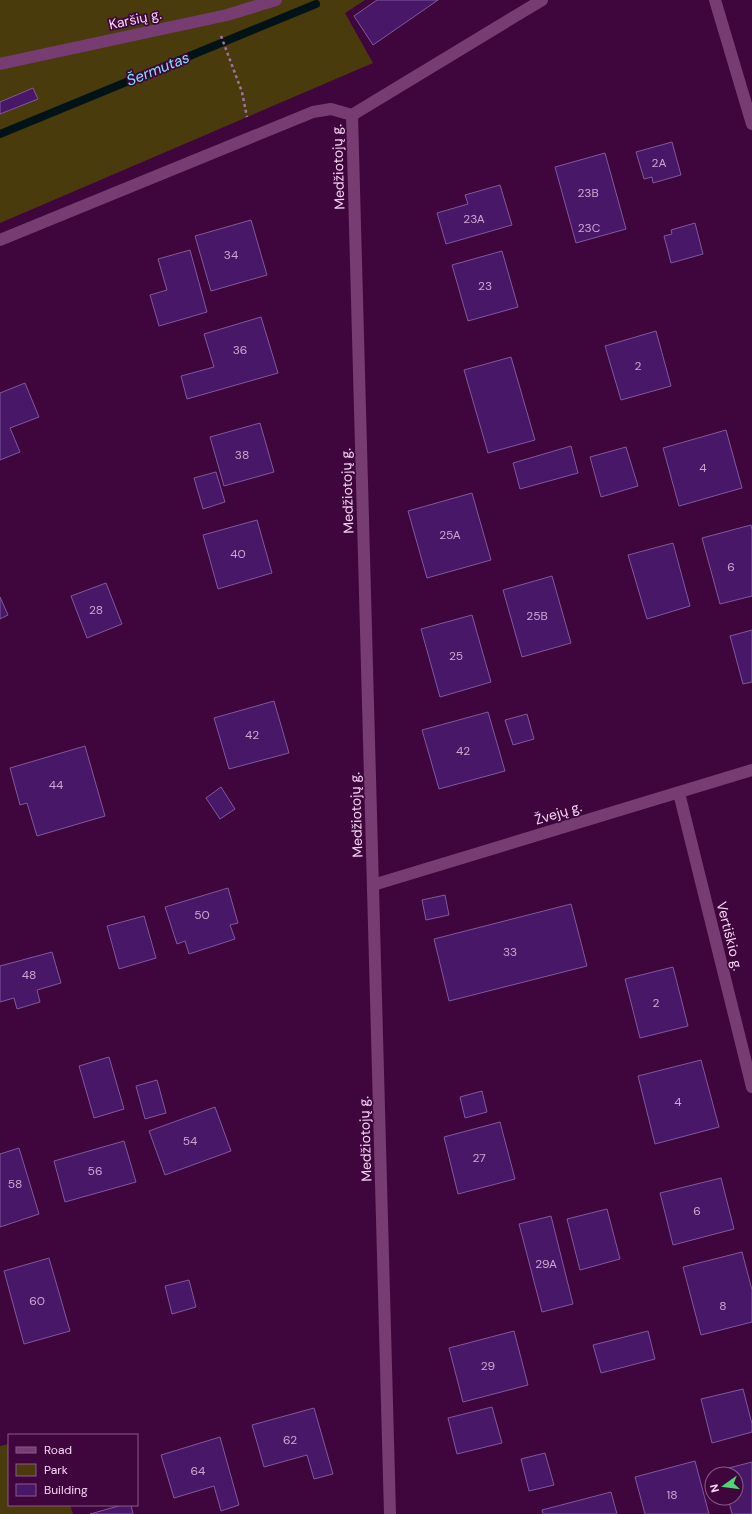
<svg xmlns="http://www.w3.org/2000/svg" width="752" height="1514" viewBox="0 0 752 1514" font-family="'DM Sans',sans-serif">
<rect width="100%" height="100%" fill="#3f063d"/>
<path fill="#4a3b0c" d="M0,0H365L345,13L373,63L0,223Z
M9,1444V1505H70L73,1514H0V1446Z"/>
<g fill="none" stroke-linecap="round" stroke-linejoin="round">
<path stroke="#021317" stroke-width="8" d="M0,134L316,4"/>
</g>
<path fill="#491767" stroke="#7f599b" d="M377,0H438L373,45L354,16Z
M33,88L38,99L0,114V102Z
M672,142L681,175L653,183L652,177L644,179L636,152Z
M605,153L626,229L576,243L555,167Z
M500,185L512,225L446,244L437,213L468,204L465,195Z
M251,220L267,275L211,291L195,236Z
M695,223L703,254L671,263L664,236L672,234L671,230Z
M190,250L207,312L159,326L150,295L167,290L158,259Z
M502,251L518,307L468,321L452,265Z
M261,317L278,373L187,399L181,376L214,367L204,334Z
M656,331L671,386L621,400L605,346Z
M511,357L535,440L488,453L464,370Z
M25,383L39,417L10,428L20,452L0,460V393Z
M260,423L274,472L224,486L210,437Z
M726,430L742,488L679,506L663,448Z
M571,446L578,473L520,489L513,463Z
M626,447L638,486L601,497L590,457Z
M216,472L225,502L203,509L194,478Z
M472,493L491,560L427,578L408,511Z
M257,520L272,573L218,589L203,535Z
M751,525L752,530V596L720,604L702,538Z
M673,543L690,606L647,619L628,555Z
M552,576L571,643L522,657L503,590Z
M106,583L122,624L87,638L71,596Z
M0,597L8,615L0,619Z
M472,615L491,682L440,697L421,629Z
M752,630V682L743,684L730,636Z
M274,701L289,753L229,769L214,718Z
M488,712L505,771L439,789L422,730Z
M527,714L534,739L513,745L505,720Z
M85,746L105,816L37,836L27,803L20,805L10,768Z
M221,787L235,809L220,819L206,798Z
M228,888L238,923L230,925L235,939L189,954L185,941L177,944L165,907Z
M445,895L449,915L426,920L422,900Z
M571,904L587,966L449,1001L434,939Z
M144,916L156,958L119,969L107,926Z
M52,952L61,983L37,990L40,1002L17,1009L14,998L0,1002V966Z
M673,967L688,1026L640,1038L625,979Z
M109,1057L124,1109L94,1118L79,1066Z
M701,1060L719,1127L655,1144L638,1076Z
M157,1080L166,1113L145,1119L136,1086Z
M482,1091L487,1112L465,1118L460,1097Z
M215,1107L231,1151L165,1175L149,1131Z
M500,1122L515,1179L458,1194L444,1137Z
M124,1141L136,1182L65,1202L54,1161Z
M19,1148L39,1214L0,1227V1154Z
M721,1178L734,1229L673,1245L660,1193Z
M607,1209L620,1259L580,1270L567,1219Z
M551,1216L573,1304L542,1312L519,1224Z
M742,1252L752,1290V1322L701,1335L683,1267Z
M49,1258L70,1331L24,1344L4,1271Z
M189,1280L196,1307L172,1314L165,1286Z
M514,1331L528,1385L463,1402L449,1348Z
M648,1331L655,1359L601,1373L593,1345Z
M743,1389L752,1424V1432L712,1443L701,1399Z
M492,1407L502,1443L457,1454L448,1418Z
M314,1408L333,1474L314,1479L307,1455L264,1467L252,1425Z
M220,1437L239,1505L221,1511L214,1486L174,1498L161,1455Z
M545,1453L554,1485L529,1491L521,1459Z
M695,1461L709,1514H645L635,1477Z
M752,1462V1514H732L728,1498H736V1474H722L721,1470Z
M611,1492L617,1514H543L542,1510Z
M122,1505H131L133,1514H90Z"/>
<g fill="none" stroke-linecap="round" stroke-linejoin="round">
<path stroke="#9f739d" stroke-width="2.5" stroke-dasharray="3 3" stroke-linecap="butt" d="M221,36L242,92L247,117"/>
<path stroke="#773d73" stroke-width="12" d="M715,0L752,124
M0,64L227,15L276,0
M352,115L390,1514
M0,240L313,112L331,109L352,115L542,0
M679,793L752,1087
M373,885L752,770"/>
</g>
<g text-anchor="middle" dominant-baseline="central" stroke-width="3.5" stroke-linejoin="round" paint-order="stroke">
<g font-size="12" fill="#cca6d1">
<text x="659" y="163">2A</text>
<text x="588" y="193">23B</text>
<text x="474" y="219">23A</text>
<text x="589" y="228">23C</text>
<text x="231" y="255">34</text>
<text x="485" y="286">23</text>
<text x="240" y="350">36</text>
<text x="638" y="366">2</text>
<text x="242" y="455">38</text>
<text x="703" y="468">4</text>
<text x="450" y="535">25A</text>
<text x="238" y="554">40</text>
<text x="731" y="567">6</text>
<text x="96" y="610">28</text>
<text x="537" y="616">25B</text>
<text x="456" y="656">25</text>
<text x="252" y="735">42</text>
<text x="463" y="751">42</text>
<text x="56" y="785">44</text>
<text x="202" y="915">50</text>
<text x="510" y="952">33</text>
<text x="29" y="975">48</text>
<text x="656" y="1003">2</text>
<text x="678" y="1102">4</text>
<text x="190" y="1141">54</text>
<text x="479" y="1158">27</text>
<text x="95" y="1171">56</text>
<text x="15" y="1184">58</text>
<text x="697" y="1211">6</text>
<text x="546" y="1264">29A</text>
<text x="37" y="1301">60</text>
<text x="723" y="1306">8</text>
<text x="488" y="1366">29</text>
<text x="290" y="1440">62</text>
<text x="198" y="1471">64</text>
<text x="672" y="1495">18</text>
</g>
<g font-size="14" fill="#f7d6f4" stroke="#3f063d">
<text transform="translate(135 19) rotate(-12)">Karšių g.</text>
<text transform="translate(338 167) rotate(-92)">Medžiotojų g.</text>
<text transform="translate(347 491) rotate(-92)">Medžiotojų g.</text>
<text transform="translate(558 813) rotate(-17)">Žvejų g.</text>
<text transform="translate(356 815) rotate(-92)">Medžiotojų g.</text>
<text transform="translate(730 936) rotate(76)">Vertiškio g.</text>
<text transform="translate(365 1139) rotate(-92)">Medžiotojų g.</text>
</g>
<g font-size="15" font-style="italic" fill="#7de4f6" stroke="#3f063d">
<text transform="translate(158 69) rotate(-22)">Šermutas</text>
</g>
</g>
<rect x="8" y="1434" width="130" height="72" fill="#3f063d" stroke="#895986"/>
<rect x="16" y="1447" width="20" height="6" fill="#773d73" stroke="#895986"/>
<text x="44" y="1454" font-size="12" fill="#f7d6f4">Road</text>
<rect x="16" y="1464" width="20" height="12" fill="#4a3b0c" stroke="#895986"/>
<text x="44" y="1474" font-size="12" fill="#f7d6f4">Park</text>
<rect x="16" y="1484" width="20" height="12" fill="#491767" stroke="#895986"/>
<text x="44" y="1494" font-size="12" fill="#f7d6f4">Building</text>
<g transform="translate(724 1486) rotate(256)"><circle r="19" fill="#3f063d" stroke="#895986"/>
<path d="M0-3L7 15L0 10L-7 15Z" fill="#4ed675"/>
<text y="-6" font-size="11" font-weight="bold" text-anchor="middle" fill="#f7d6f4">N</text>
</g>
</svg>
